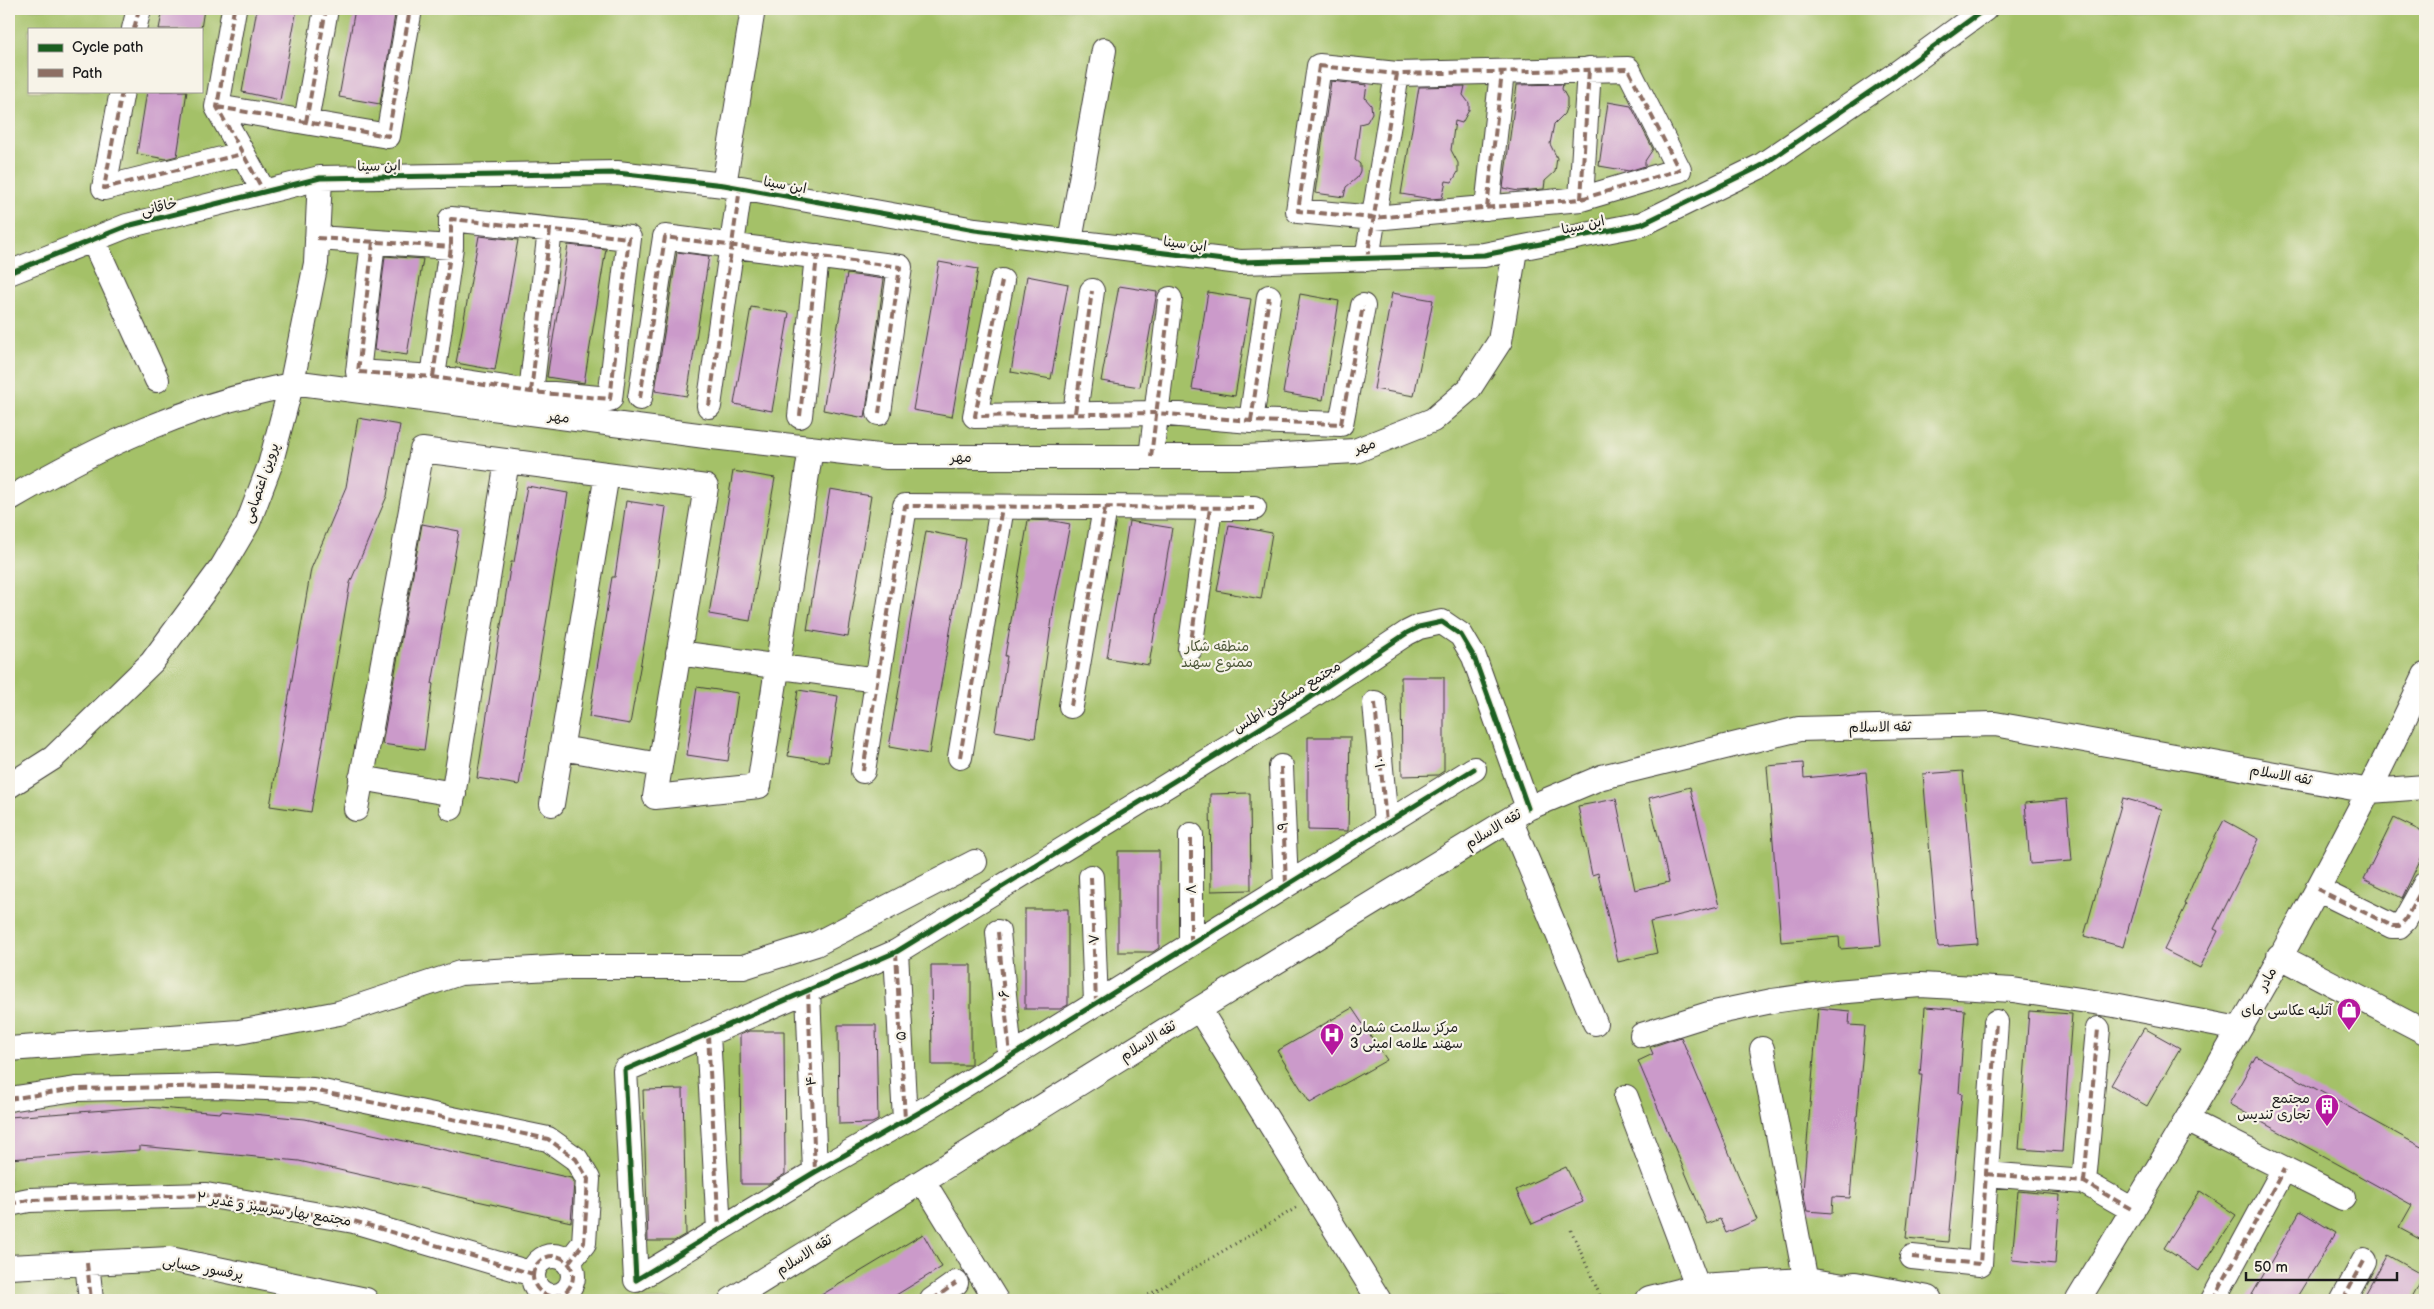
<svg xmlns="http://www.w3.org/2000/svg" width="2434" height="1309" viewBox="0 0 2434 1309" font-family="'Balsamiq Sans','Playpen Sans Arabic',sans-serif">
<rect width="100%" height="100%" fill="#f7f3e8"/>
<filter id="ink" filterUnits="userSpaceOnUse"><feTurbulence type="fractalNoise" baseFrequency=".02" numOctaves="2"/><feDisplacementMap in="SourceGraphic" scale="10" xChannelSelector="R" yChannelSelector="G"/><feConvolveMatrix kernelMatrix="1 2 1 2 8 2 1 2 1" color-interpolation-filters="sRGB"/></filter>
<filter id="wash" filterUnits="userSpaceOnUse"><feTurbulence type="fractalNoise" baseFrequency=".0096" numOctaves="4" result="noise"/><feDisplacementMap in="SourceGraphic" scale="20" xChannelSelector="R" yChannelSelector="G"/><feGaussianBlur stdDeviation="1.12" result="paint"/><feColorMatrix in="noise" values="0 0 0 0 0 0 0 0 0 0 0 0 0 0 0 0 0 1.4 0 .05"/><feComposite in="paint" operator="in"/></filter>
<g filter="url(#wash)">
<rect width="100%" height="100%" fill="#f5e5ce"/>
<path fill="#a4c168" stroke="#606e42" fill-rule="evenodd" d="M9,9H2425V1300H9ZM29,29H201V91H29Z"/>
<g id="blocks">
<path fill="#cb9aca" d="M163,9H204L201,29H159Z
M257,9H297L280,100L242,92Z
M355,9H396L380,104L339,97Z
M1331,81L1367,85L1365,98L1371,105L1372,113L1367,122L1360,124L1355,160L1360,164V171L1357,178L1346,187L1344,197L1315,193Z
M1563,84L1562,89L1567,98V106L1564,114L1554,124L1550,144L1557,158L1555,172L1545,181L1544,189L1518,191L1503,188L1517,85Z
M1465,86L1463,95L1469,103V110L1462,123L1455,121L1451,150L1458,163V172L1452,182L1446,181L1442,198L1431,199L1401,194L1419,87Z
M147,91H187L177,156L166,159L137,154Z
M1608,102L1631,106L1653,149L1645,161V166L1629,171L1599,166Z
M479,236L518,240L495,370L456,363Z
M568,245L606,249L584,383L547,377Z
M677,252L709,256L687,396L655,391Z
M385,256L423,259L407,355L374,350Z
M939,262L978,269L952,417L913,410Z
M847,274L884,279L865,418L823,410Z
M1027,276L1068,284L1051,379L1011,372Z
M1119,286L1157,292L1140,387L1101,381Z
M1208,292L1251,299L1235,396L1192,389Z
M1392,293L1433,300L1414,396L1374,389Z
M1300,294L1339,301L1323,400L1283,393Z
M751,307L789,313L772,411L734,404Z
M358,418L400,425L387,496L350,583L311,812L270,806L311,569L346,487Z
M733,471L775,478L750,621L709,614Z
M527,486L568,493L519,785L477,778L511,562H514Z
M830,489L871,496L848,637L807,630Z
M626,501L666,507L655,584L630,724L589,717L612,577H615Z
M1028,520L1054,521L1070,524L1054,605L1035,738L995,731L1007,656H1005Z
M1129,521L1172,528L1149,665L1107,658Z
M422,524L459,531L432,684H433L424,750L382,744Z
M1229,525L1272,533L1261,599L1217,591Z
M926,531L966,539L929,754L889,747Z
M1401,677H1444V771L1438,775L1402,776Z
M697,687L738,693L728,761L687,755Z
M798,690L838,696L828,762L788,756Z
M1308,737H1350L1348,831L1308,830Z
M1803,763L1804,778L1866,772L1881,946L1840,949L1839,937L1781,942L1767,766Z
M1963,771L1978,944L1938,947L1923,774Z
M1690,787L1719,906L1650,922L1657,953L1618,962L1598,873L1592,875L1578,806L1616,799L1635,890L1669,882L1649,798Z
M1250,793L1251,890L1211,891L1210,794Z
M2123,798L2162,809L2123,947L2084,936Z
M2067,799L2072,861L2030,864L2025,803Z
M2394,818L2425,833V850L2402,898L2364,879Z
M2224,820L2259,839L2214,929L2218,931L2200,968L2164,950L2186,905L2184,904L2202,862Z
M1118,851H1159V948L1153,952H1118Z
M1025,909H1068V1005L1060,1009H1025Z
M931,965H971V1065H932Z
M1925,1007L1965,1010L1959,1093L1962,1094L1948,1242L1906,1238L1922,1075H1920Z
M1352,1008L1387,1060L1310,1103L1277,1051Z
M1818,1008L1850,1011L1849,1025L1865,1026L1850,1198L1833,1197L1832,1213L1807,1211L1803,1191Z
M2029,1011L2072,1014L2062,1152L2019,1149Z
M838,1025H876L878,1120L872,1123L839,1124Z
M2144,1028L2180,1048L2147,1106L2111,1085Z
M749,1031H784L785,1174L769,1184H741L740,1035Z
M1681,1037L1757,1220L1726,1233L1720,1219L1707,1224L1638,1061L1653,1054L1650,1047Z
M2256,1056L2425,1149V1242L2399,1228L2412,1205L2229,1104Z
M683,1089L686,1234L674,1241H648L643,1090Z
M147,1107L220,1113L221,1111L305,1119L571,1178L574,1182L571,1222L299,1161L140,1146V1150L9,1159V1117Z
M1566,1167L1583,1202L1532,1224L1516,1190Z
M2018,1191L2060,1195L2055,1264L2012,1260Z
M2200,1191L2236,1215L2199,1271L2164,1248Z
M2300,1211L2336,1233L2295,1300H2249Z
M923,1234L942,1267L901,1292L888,1300H813Z
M2387,1255L2424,1276L2411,1300H2362Z"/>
</g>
</g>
<g filter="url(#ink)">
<use href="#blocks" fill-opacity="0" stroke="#3d3a37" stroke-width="1"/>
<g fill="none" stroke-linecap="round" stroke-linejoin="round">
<defs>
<path id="minor" d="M234,9L217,107L264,192
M134,29L139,9
M1319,66L1397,74L1628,69L1679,170L1581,199L1374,218L1298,211Z
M122,91L104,188L242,154
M217,107L388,136L410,9
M306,122L326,9
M724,185L753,9
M1581,199L1589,69
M1487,208L1502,72
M317,238L451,247
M93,240L157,380
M1070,241L1104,50
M373,242L358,372L433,377L531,392L610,399L629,238L451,219V247L433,377
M1367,259L1397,74
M9,273L127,226L320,178L617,173L724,185L975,230L1240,262L1484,255L1642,224L1761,166L1896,74L1985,9
M1002,281L975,416L1156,413L1251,421L1341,424L1363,306
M292,382L713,437L887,457H1246L1355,451L1433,420L1469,389L1500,341L1515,250
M531,392L550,230
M640,398L665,237L900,267L879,413
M709,406L740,188
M1075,413L1092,291
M800,416L817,256
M1251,421L1269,297
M1151,457L1170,299
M9,499C99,446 187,405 291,385
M1190,649L1210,508
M678,653L877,680
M1375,703L1386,823
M1071,706L1105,508
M561,748L660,765
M960,757L1002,507
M1281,767L1286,884
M1474,769L929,1107L815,1172L636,1280L625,1070L896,952L1306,700L1407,633L1419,627L1442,622L1461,635L1474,657L1528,808
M863,771L905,506L1254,508
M361,778L454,794
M9,786L53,758L152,662L222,567L248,523L270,465L292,382L316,263L320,178
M552,804L607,474
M451,808L507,461
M356,809L422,450L706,487L655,797L759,786L811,448
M1510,819L1595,1023
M1091,877L1096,1002
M2317,889L2392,926H2399L2405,920L2425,884
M998,932L1010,1056
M1191,943V835
M896,952L905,1120
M2279,956L2425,1032
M808,991L815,1172
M1199,1009L1379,1300
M708,1035L719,1230
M1642,1035L1709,1014L1772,1001L1836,992L1920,985L2013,990L2114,1005L2239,1029
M9,1049L239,1032L339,1013L460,973L568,967H743L816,944L975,862
M1762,1049L1806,1282
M1626,1097L1698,1288
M9,1099L76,1089L218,1086L313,1090L548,1139L576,1159L588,1179L584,1243L569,1262
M2187,1120L2343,1198
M1986,1174L2084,1182L2133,1210
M923,1181L996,1300
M2084,1182L2098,1029
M9,1204L29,1200L206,1195L354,1221L533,1274
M533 1276a20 20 0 1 1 40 0a20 20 0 1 1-40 0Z
M1912,1257L1980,1264L1996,1022
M87,1263L91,1300
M9,1267L170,1259L366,1300
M731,1300L1199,1009L1528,808L1602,777L1799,729L1995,724L2370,791L2425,787
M932,1300L956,1283
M2078,1300C2202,1097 2325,891 2425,675
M2213,1300L2284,1169
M2343,1300L2364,1261"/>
<path id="major" d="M1650,1300L1698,1288L1806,1282L1844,1288L1855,1286L1928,1300"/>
</defs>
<use href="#minor" stroke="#3d3a37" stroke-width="26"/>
<use href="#major" stroke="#3d3a37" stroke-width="30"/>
<path stroke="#3d3a37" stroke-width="3" stroke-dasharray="1 4" stroke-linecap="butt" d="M1571,1230L1602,1300
M1140,1300L1296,1208"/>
<use href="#minor" stroke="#fff" stroke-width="24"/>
<use href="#major" stroke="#fff" stroke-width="28"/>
<path stroke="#8d6e63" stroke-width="4" stroke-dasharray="8 4" stroke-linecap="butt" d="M234,9L217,107L264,192
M134,29L139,9
M1319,66L1397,74L1628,69L1679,170L1581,199L1374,218L1298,211Z
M122,91L104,188L242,154
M217,107L388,136L410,9
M306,122L326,9
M1581,199L1589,69
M1487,208L1502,72
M317,238L451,247
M373,242L358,372L433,377L531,392L610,399L629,238L451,219V247L433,377
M1367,259L1397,74
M1002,281L975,416L1156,413L1251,421L1341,424L1363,306
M531,392L550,230
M640,398L665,237L900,267L879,413
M709,406L740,188
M1075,413L1092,291
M800,416L817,256
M1251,421L1269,297
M1151,457L1170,299
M1190,649L1210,508
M1375,703L1386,823
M1071,706L1105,508
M960,757L1002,507
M1281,767L1286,884
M863,771L905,506L1254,508
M1091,877L1096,1002
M2317,889L2392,926H2399L2405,920L2425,884
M998,932L1010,1056
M1191,943V835
M896,952L905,1120
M808,991L815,1172
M708,1035L719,1230
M9,1099L76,1089L218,1086L313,1090L548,1139L576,1159L588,1179L584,1243L569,1262
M1986,1174L2084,1182L2133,1210
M2084,1182L2098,1029
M9,1204L29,1200L206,1195L354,1221L533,1274
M533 1276a20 20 0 1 1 40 0a20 20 0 1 1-40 0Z
M1912,1257L1980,1264L1996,1022
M87,1263L91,1300
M932,1300L956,1283
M2213,1300L2284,1169
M2343,1300L2364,1261"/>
<defs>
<path id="cycleway" d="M9,273L127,226L320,178L617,173L724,185L975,230L1240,262L1484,255L1642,224L1761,166L1896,74L1985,9
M1474,769L929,1107L815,1172L636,1280L625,1070L896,952L1306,700L1407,633L1419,627L1442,622L1461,635L1474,657L1528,808"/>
</defs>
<use href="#cycleway" stroke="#f7f3e8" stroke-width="8"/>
<use href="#cycleway" stroke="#1b5e20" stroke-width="5"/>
</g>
</g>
<defs>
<symbol id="shop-pin" viewBox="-11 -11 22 30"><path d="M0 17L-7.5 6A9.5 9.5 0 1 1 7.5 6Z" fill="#b5179e" stroke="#f7f3e8"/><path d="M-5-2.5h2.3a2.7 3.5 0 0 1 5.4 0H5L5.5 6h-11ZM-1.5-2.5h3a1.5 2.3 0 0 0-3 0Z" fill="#fff"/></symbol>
<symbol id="hospital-pin" viewBox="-11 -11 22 30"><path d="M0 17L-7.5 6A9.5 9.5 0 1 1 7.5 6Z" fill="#b5179e" stroke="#f7f3e8"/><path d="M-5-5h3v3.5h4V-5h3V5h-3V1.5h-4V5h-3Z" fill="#fff"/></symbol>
<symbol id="building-pin" viewBox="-11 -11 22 30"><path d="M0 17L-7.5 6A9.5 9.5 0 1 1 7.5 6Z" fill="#b5179e" stroke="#f7f3e8"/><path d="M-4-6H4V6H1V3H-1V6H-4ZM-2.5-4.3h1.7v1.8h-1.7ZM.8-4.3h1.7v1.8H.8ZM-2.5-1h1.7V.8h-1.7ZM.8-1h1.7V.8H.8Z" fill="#fff"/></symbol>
</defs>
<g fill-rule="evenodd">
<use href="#shop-pin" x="2335" y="996" width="28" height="38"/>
<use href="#hospital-pin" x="1318" y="1021" width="28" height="38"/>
<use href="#building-pin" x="2313" y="1092" width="28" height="38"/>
</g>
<g text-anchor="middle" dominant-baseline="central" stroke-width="4.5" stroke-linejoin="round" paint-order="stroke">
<g font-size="14" fill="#1c1c1c" stroke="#f7f3e8">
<text transform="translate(379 166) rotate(-1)">ابن سینا</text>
<text transform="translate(785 185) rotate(10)">ابن سینا</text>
<text transform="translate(159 207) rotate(-14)">خاقانی</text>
<text transform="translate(1583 225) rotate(-12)">ابن سینا</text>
<text transform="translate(1185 244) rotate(7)">ابن سینا</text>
<text transform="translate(559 417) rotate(7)">مهر</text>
<text transform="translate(1365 446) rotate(-18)">مهر</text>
<text x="961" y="457">مهر</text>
<text transform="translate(261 483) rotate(-71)">پروین اعتصامی</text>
<text transform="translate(1287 697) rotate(-32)">مجتمع مسکونی اطلس</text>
<text transform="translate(1880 727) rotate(-1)">ثقه الاسلام</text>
<text transform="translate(1380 763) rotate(-95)">۱۰</text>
<text transform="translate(2281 775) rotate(10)">ثقه الاسلام</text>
<text transform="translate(1283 826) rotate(-92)">۹</text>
<text transform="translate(1493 829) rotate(-31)">ثقه الاسلام</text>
<text transform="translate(1191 889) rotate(-90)">۸</text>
<text transform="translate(1094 939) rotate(-92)">۷</text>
<text transform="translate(2267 979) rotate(-61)">مادر</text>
<text transform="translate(1004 994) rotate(-96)">۶</text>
<text transform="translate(901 1036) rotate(-93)">۵</text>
<text transform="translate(1148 1041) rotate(-32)">ثقه الاسلام</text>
<text transform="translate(811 1081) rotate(-92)">۴</text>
<text transform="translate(274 1209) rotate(9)">مجتمع بهار سرسبز و غدیر ۲</text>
<text transform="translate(804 1255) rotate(-32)">ثقه الاسلام</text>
<text transform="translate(203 1268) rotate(10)">پرفسور حسابی</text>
</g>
<g font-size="14" fill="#4c5637" stroke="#f7f3e8">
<text x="1217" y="646">منطقه شکار<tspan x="1217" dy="16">ممنوع سهند</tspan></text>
</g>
<g font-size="14" fill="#1c1c1c" stroke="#f7f3e8" text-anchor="end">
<text x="2332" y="1010">آتلیه عکاسی مای</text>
<text x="1350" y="1027" text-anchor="start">مرکز سلامت شماره<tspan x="1350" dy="16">3 سهند علامه امینی</tspan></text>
<text x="2310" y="1098">مجتمع<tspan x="2310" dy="16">تجاری تندیس</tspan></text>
</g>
</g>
<rect width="2434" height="1309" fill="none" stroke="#f7f3e8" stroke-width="30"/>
<rect x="28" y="28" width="175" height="65" fill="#f7f3e8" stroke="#9f9d96"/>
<rect x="38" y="44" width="25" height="8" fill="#1b5e20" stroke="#9f9d96"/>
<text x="72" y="52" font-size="15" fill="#1c1c1c">Cycle path</text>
<rect x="38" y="69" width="25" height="8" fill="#8d6e63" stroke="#9f9d96"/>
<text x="72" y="78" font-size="15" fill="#1c1c1c">Path</text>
<path d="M2246 1272v8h151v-8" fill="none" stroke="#1c1c1c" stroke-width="2.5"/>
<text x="2254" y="1272" font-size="15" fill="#1c1c1c" stroke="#f7f3e8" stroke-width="4" paint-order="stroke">50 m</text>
</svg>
